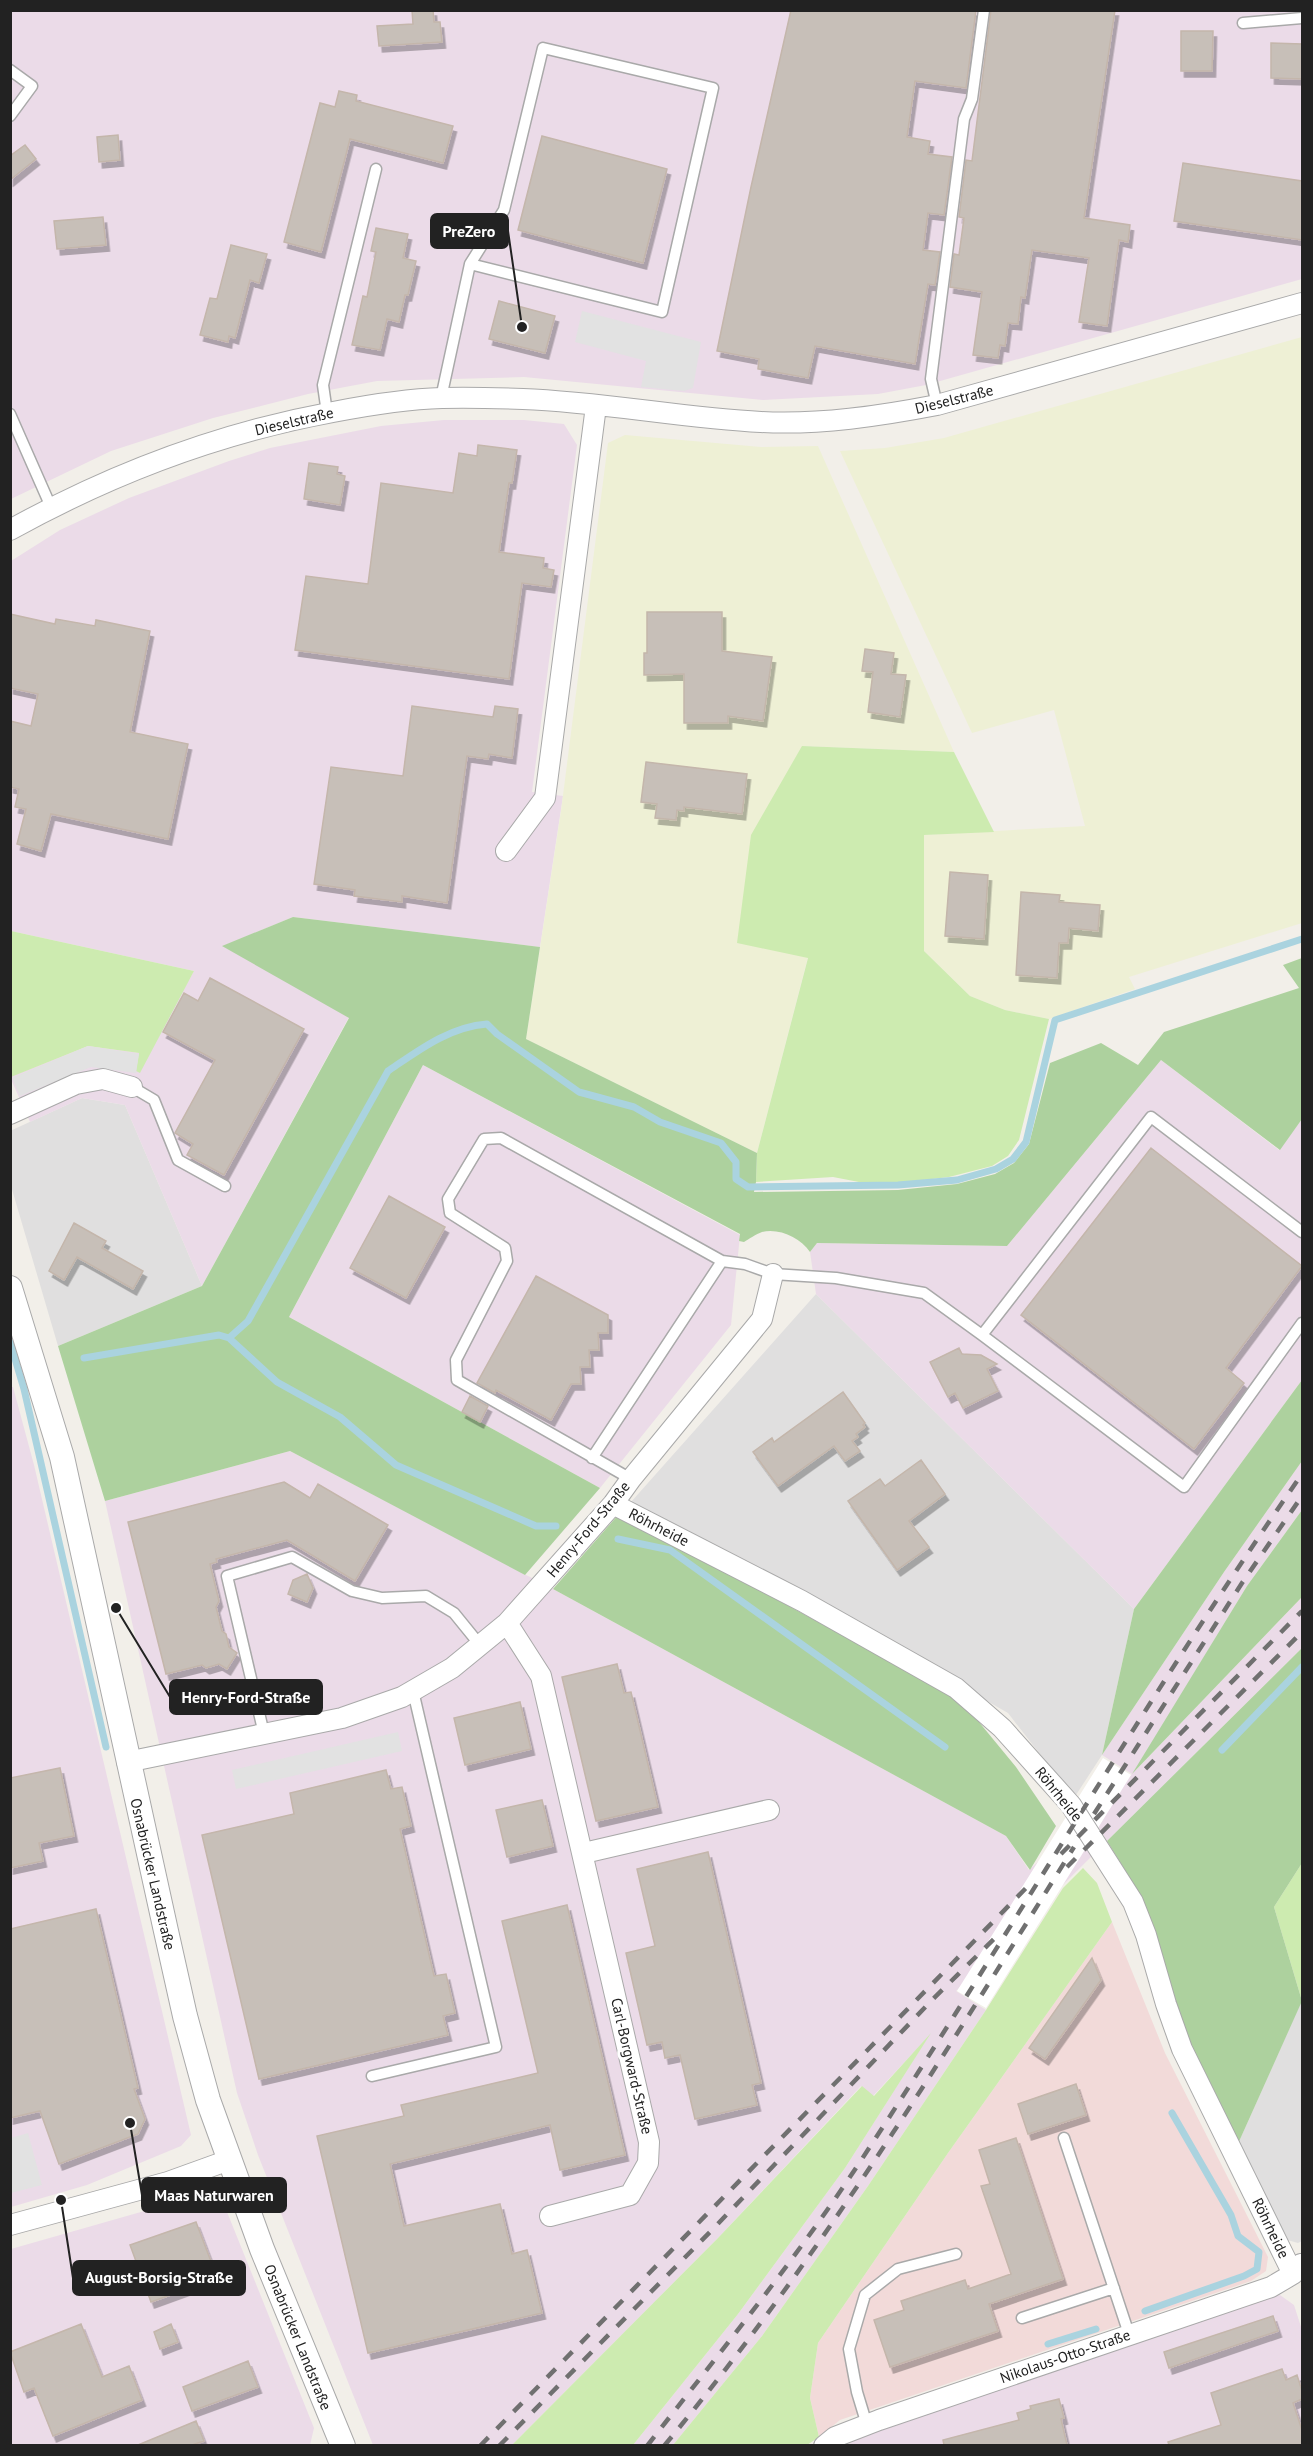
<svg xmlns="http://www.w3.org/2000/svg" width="1313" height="2456" viewBox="0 0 1313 2456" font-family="'PT Sans',sans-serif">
<defs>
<filter id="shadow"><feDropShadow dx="3.5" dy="6" stdDeviation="0" flood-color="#0004"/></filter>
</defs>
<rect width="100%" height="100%" fill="#f2efe9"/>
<path fill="#e0dfdf" d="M82,1098L125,1105L202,1286L58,1346L11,1186L10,1131Z
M816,1294L1134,1609L1102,1755L1074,1798L1008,1713L779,1582L631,1502Z
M1302,2000V2241L1298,2243L1284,2239L1237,2146Z"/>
<path fill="#f2dad9" d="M1112,1922L1165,2053L1268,2257L1266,2271L1251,2281L840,2420L819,2437L810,2398L818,2343L948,2153Z"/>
<path fill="#ebdbe8" d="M10,11H1302V279L926,385L878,394L763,400L524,377L377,381L308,394L213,418L111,451L11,499Z
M444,420H524L564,424L577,445L532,792L563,796L540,947L293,917L223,946L349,1017L202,1286L125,1105L82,1098L30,1122L10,1077L88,1046L140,1053L137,1071L194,971L11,931V561L60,530L129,498L229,461L270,448L381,426Z
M1161,1060L1279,1150L1302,1119V1380L1134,1609L816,1294L810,1252L817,1243L1007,1246Z
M423,1065L740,1235L731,1325L600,1488L289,1317Z
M10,1387H13L34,1465L191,2135L181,2146L87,2185L11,2207Z
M290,1451L553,1589L1006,1836L1029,1870L1072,1831L1092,1856L956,1991L986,2010L868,2186L762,2336L673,2445H633L738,2314L845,2168L928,2037L873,2096L861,2086L718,2238L512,2445H373L258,2155L237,2093L105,1501Z
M1302,1461V1510L1247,1586L1135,1771L1302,1597V1648L1107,1841L1090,1813L1132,1774L1102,1755L1224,1572Z
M197,2196L225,2207L314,2428L310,2445L11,2446V2249Z
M1280,2295L1294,2305L1302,2330V2445L844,2446L891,2423L1189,2322Z"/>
<path fill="#eef0d5" d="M1302,337V923L1129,977L1135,989L1049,1019L1005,1010L970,996L924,951V835L1085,826L1054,710L972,733L840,451L885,448L944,438Z
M625,435L761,447L818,446L954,752L802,746L808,957L757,1153L526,1039L561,811L608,443Z"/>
<path fill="#cdebb0" d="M802,746L954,752L994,832L924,835V951L970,996L1005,1010L1049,1019L1019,1140L1008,1156L992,1166L949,1177L898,1183L859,1182L833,1177L756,1182L757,1153L808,958L737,943L751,835Z
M11,931L194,971L140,1073L136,1071L139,1053L88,1046L11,1077Z
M1302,1863V2001L1274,1907Z
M1083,1868L1097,1883L1112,1922L948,2153L818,2343L810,2398L819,2437L807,2445H673L762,2336L868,2186L986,2010L1063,1888Z
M931,2033L845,2168L738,2314L633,2445H512L718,2238L862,2086L874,2096Z"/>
<path fill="#add19e" d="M293,917L540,947L526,1039L757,1153L756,1182L754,1192L898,1190L957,1184L995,1174L1014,1163L1029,1144L1050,1063L1101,1043L1138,1065L1164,1032L1299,988L1283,965L1302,958V1119L1280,1150L1161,1060L1007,1246L817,1243L810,1252C800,1238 780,1228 762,1232C756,1234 749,1239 744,1242L739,1241L740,1234L423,1065L289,1317L600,1488L525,1575L290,1451L105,1501L58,1346L202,1286L349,1018L222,946Z
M1302,1380V1461L1224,1572L1102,1755L1134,1609Z
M1302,1510V1597L1132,1774L1247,1586Z
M619,1514L960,1699L1016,1767L1056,1826L1030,1870L1006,1836L553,1589Z
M1302,1648V1863L1274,1907L1302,2001L1237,2146L1191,2049L1175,2005L1142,1898L1107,1841Z"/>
<path fill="#e2e2e2" d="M582,311L701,342L693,388L684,391L641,387L646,361L575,342Z
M88,1046L139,1054L136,1073L91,1067L20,1096L12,1078Z
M398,1732L402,1751L236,1789L232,1770Z
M28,2133L42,2185L11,2193V2138Z"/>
<path fill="#fff" d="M1103,1758L1131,1775L1098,1828L1106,1840L1091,1854L1086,1848L986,2008L957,1991Z"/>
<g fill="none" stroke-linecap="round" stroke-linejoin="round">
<path stroke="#aad3df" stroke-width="7" d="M229,1338L248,1321L388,1071C419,1050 449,1027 487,1024L497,1034L579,1092L634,1107L660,1122L721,1143L736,1162V1179L748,1187L898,1185L957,1180L996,1169L1013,1159L1026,1142L1055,1020L1302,939
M10,1342L24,1389L106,1747
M84,1358L219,1335L229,1338L277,1382L340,1417L396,1465L536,1526H556
M618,1539L670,1550L945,1747
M1222,1750L1302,1667
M1145,2311L1244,2276L1257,2269L1259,2252L1238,2236L1231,2215L1172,2113
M1048,2344L1096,2329"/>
</g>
<path fill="#c7bfb8" stroke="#c4b6ab" stroke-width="1.5" filter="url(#shadow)" d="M412,10H433L434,22H440L442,42L379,46L377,26L413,24Z
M791,10H976L966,88L915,81L907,137L930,141L928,154L952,157L944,215L928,213L923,250L940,252L935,285L928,284L915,364L815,346L808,378L758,369L759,359L717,351L751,187Z
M991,10H1115L1084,218L1130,225L1128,242L1119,240L1107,326L1079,322L1089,258L1032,250L1025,298L1021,297L1018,324L1008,323L1005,346L1000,345L998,358L973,355L982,292L950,287L954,254L959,255L964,218L959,217L966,160L972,161Z
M1181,31H1213L1212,71H1181Z
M1271,43L1302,44V79L1271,78Z
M339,91L357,95L356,101L453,126L443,163L350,139L321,252L284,242L320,103L335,107Z
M118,135L120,160L99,162L97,137Z
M542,136L667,169L643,263L518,230Z
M25,145L36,159L10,180V156Z
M1183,163L1302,181V240L1174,221Z
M103,217L106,245L57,249L54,221Z
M376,228L408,234L403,258L416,261L408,295H405L399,322L387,319L380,350L352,345L363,296L367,297L376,252L371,251Z
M231,245L267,254L259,283L250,280L235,338L229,336L228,342L200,335L210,298L217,299Z
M499,301L555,316L545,353L489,339Z
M478,445L517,450L512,483H509L499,552L544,558L543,568L554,570L551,587L522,583L509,679L295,650L306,576L368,584L381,483L453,493L459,453L477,456Z
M309,463L338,467L337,474L345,476L340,505L304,499Z
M647,612H722V651L772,657L763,721L728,716V723H684V674L644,675V653H647Z
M10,614L55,624L56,619L95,626L96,620L150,631L130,732L188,744L168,839L51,814L41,851L17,844L26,809L15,807L19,789L10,787V721L31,726L38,694L10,688Z
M865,649L894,653L891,674L906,675L900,717L868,712L873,672L862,671Z
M412,706L493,717L495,706L518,709L512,758L489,754L488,759L467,756L447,903L402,896V902L354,896L355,890L314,884L331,767L403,776Z
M646,762L747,774L742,814L684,807V811L677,810L676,820L655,818L657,804L641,802Z
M950,872L988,875L984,939L945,936Z
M1021,892L1060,895L1059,902L1100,905L1098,931L1069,928L1068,943H1059L1057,978L1016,975Z
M210,978L304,1029L224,1175L187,1155L193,1144L175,1133L215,1060L163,1032L184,993L198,1001Z
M1151,1148L1302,1266L1226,1368L1244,1383L1194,1449L1021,1315Z
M389,1196L445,1227L406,1298L350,1268Z
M74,1223L106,1241L102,1248L143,1271L133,1289L77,1257L64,1280L49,1271Z
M536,1276L608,1315V1333H598L599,1350H589L590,1367H580L581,1384H571L551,1420L496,1390L495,1393L477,1383Z
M959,1348L962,1354L981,1355L997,1364L987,1369L998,1391L963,1408L955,1393L948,1397L930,1362Z
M843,1392L865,1423L863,1425L865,1427L856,1434L858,1437L852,1441L860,1451L845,1461L834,1446L778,1486L753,1452L772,1438L774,1442Z
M470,1396L488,1406L480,1422L462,1412Z
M921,1460L945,1494L909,1521L929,1547L897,1570L848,1501L880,1479L885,1486Z
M284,1482L310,1498L318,1484L388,1525L355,1581L287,1540L216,1559L217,1562L210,1564L219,1601L216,1607L222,1631L226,1634L229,1647L237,1653L227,1669L219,1664L206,1668L202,1665L166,1674L128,1522Z
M307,1574L313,1588L307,1602L288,1594L293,1580Z
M617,1664L624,1693L631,1692L658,1807L596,1821L562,1677Z
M520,1702L531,1749L465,1765L454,1718Z
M60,1768L74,1836L39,1843L43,1861L10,1868V1778Z
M386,1770L391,1789L402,1787L411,1826L400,1829L434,1976L446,1974L455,2013L443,2016L448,2035L259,2079L202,1835L294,1814L290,1793Z
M542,1800L553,1846L507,1857L496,1810Z
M708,1852L761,2083L752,2085L757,2105L695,2119L680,2055L665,2058L662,2042L647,2045L626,1953L655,1946L637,1869Z
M567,1905L625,2155L560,2170L550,2125L390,2164L404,2226L500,2204L512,2254L527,2250L542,2313L368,2353L317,2136L404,2116L401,2105L538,2073L502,1921Z
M96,1909L138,2088L134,2089L145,2119L138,2134L59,2164L40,2111L10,2118V1929Z
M1092,1958L1101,1980L1045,2059L1029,2048Z
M1076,2084L1086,2115L1028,2134L1018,2104Z
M1016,2138L1063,2279L989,2304L998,2331L890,2367L874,2320L904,2310L901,2301L965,2280L968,2289L1011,2274L981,2186L990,2184L979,2150Z
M196,2222L215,2272L203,2276L206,2282L151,2302L130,2245Z
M1273,2316L1278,2331L1169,2368L1164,2352Z
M81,2324L102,2377L129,2366L142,2400L53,2436L34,2388L24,2392L10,2352Z
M171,2324L178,2342L160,2349L154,2332Z
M248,2361L258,2387L192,2411L183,2387Z
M1282,2369L1286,2380L1297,2375L1302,2391V2399L1293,2403L1302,2430V2445H1169L1168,2442L1221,2425L1211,2393Z
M1059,2399L1064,2418L1061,2419L1067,2445H944L943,2440L1019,2420L1017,2413L1031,2409L1030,2406Z
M196,2421L204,2441L192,2445H138Z"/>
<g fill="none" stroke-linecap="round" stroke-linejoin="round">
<defs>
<path id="service" d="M1243,23L1302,18
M10,70L32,86L10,116
M441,398L470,264L662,312L713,88L543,48L504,210L470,264
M937,405L931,379L964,119L972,99L984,10
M327,413L323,385L376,169
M10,414L51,507
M132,1087L154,1100L178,1160L225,1186
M722,1261L745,1264L773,1274L836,1278L924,1293L982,1335L1184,1487L1302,1323
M982,1335L1151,1117L1302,1232
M592,1458L722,1261L501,1138L484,1139L448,1199L450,1213L505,1248L507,1261L456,1360L457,1380L631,1479
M264,1734L227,1576L292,1557L352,1591L382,1598L426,1596L454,1613L480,1645
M372,2076L496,2047L413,1691
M1064,2138L1129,2334
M1022,2318L1114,2288
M867,2425L857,2392L849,2349L865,2295L898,2269L956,2254"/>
<path id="minor" d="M10,530C111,474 219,433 333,412C369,405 405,399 442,398C469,397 496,398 523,399C603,402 682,418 761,422C820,425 880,416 937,405L1302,303
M506,851L545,798L596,406
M10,1114L76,1084L103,1079L132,1087
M613,1504L802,1601L956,1688L1002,1728L1071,1805L1133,1902L1146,1935L1166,2004L1182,2049L1293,2274
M507,1623L541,1676L649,2142L648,2163L630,2195L550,2216
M127,1762L342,1718L402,1697L452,1668L507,1623L613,1504L631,1479L762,1319L773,1274
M584,1853L769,1810
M10,2225L168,2182L229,2160
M824,2446L835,2437L879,2420L1271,2287L1293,2274L1301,2264"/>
<path id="tertiary" d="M10,1288L62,1457L166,1931L185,2016L208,2100L262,2249L343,2446"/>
</defs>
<use href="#service" stroke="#a9a9a9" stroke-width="13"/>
<use href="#minor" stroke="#a9a9a9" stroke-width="22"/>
<use href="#tertiary" stroke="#a9a9a9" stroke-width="26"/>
<use href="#service" stroke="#fff" stroke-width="10"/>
<use href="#minor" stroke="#fff" stroke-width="20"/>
<use href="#tertiary" stroke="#fff" stroke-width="24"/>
<path stroke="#707070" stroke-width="4.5" stroke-dasharray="12 12" stroke-linecap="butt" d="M1094,1814L1242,1583L1302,1496
M1061,1854L1302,1611
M1067,1867L1302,1632
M480,2446L1029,1885
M499,2446L711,2231L933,1999L996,1937
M647,2446C718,2355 792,2264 856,2168C1008,1938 1145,1699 1302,1474
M664,2446C819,2260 946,2052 1074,1847"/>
</g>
<g text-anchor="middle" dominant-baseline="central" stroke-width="6" stroke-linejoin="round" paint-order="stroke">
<g font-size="15" fill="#222" stroke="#fff">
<text transform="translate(954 399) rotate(-14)">Dieselstraße</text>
<text transform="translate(294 421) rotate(-13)">Dieselstraße</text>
<text transform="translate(659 1527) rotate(27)">Röhrheide</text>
<text transform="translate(588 1529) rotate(-50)">Henry-Ford-Straße</text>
<text transform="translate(1059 1794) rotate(51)">Röhrheide</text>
<text transform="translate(153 1874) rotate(77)">Osnabrücker Landstraße</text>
<text transform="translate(632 2066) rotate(77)">Carl-Borgward-Straße</text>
<text transform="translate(1271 2228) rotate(64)">Röhrheide</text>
<text transform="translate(298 2337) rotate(68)">Osnabrücker Landstraße</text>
<text transform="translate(1065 2356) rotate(-19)">Nikolaus-Otto-Straße</text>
</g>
</g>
<path fill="none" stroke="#222" stroke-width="2" d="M522 327L508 231M116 1608L170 1697M130 2123L142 2195M61 2200L73 2278"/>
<g fill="#222" stroke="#fff" stroke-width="2">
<circle cx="522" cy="327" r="6"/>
<circle cx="116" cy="1608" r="6"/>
<circle cx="130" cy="2123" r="6"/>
<circle cx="61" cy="2200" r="6"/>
</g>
<g fill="#222" stroke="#222" stroke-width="2">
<rect x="431" y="214" width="77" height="34" rx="6"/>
<rect x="170" y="1680" width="152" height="34" rx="6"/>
<rect x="142" y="2178" width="144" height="34" rx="6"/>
<rect x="73" y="2261" width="172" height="34" rx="6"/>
</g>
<g font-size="16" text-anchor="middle" font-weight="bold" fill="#fff">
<text x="469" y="237">PreZero</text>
<text x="246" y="1703">Henry-Ford-Straße</text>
<text x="214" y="2201">Maas Naturwaren</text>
<text x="159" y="2283">August-Borsig-Straße</text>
</g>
<rect width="1313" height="2456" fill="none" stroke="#222222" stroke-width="24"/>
</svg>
